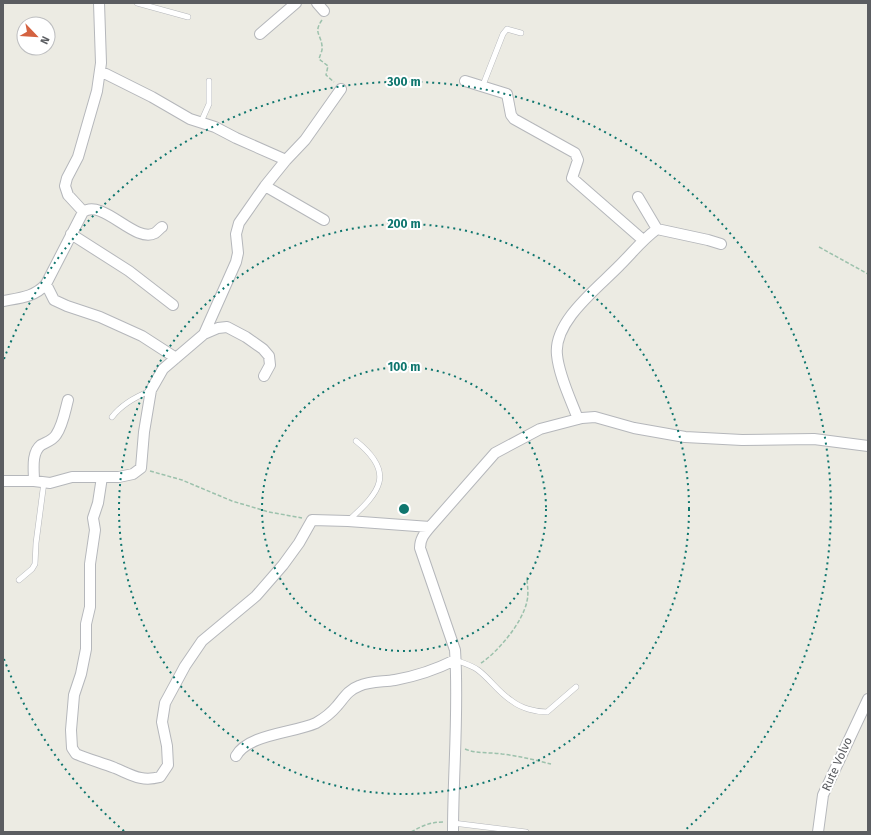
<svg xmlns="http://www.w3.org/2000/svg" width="871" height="835" viewBox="0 0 871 835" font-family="'Fira Sans',sans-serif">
<rect width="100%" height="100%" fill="#ecebe3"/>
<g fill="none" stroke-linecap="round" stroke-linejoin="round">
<defs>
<path id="lane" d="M137,3L188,17
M483,85L503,34L507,29L521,33
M201,122L209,104V81
M112,417C122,404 135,397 150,391
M349,520C380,492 396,473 356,441
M19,580L32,569L35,564L36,543L44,482
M455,660C463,663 471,665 478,670C490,679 499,693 512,701C521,708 535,712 547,712L576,687
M453,823L526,832"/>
<path id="street" d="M317,3L324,11
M260,34L296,3
M100,73L106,74L152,97L190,119L215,127L236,138L286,160
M465,81L507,94L511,115L514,119L575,153L578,160L572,178L643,240
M265,186L324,220
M638,197L657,229L708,240L721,244
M83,212C103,198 135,244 155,233C158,231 160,228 162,227
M71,234L129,271L173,305
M46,284L54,300L67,306L100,317L142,336L176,358
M3,301C19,298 35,297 46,284L83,212L80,208L68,195L65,186L67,178L78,157L97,91L101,63L99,3
M204,334L236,262L238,253L236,234L239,223L265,186L286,160L305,140L341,89
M578,419C571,400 559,376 557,355C553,321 599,287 620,265C633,252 642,240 657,229
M102,477L98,503L93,518L95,530L90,564V607L86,624V649L81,674L74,695L73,707L71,730L72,748L76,754C88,759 102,763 115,768C132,775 141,782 160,777L168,765L167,746L162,722L165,703L185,666L202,641L256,596L283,565L299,543L312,520L348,521L430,527
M3,481H34L50,483L72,477H119L133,474L141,468L144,432L151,390L163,369L204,334L218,328L227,327L246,337L263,349L269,356L270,365L264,376
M34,481C34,470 31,453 41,445C46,442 52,441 56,435C63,425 65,411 68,400
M236,756C248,734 294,733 316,723C323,719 332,712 337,706C344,698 348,690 359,686C370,681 383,682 395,680C417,676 435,670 455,660
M453,832C453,771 459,710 455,650L420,548C420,539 424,534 430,527L495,453L540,429L582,418L595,417L634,428L685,437L742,440L814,439L868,446
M818,832L823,795L868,699"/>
</defs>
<use href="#lane" stroke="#b5b7bb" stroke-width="6"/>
<use href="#street" stroke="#b5b7bb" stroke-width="12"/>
<path stroke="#9cc1ac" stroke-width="1.5" stroke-dasharray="4 2" stroke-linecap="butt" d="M322,20C313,33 321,34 322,46C323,50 320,55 319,59L328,66L326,75L334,82
M819,247L868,274
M150,471L182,480L232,501L269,512L302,518
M481,663C498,652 523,622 527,601C529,593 527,585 527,577
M465,749C477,754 489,752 502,754C519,756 535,760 551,764
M411,832C422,826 430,822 443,822"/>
<use href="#lane" stroke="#fff" stroke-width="5"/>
<use href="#street" stroke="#fff" stroke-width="10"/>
</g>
<g fill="none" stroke="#0f766e" stroke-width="2" stroke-dasharray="2 4">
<circle cx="404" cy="509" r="142"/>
<circle cx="404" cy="509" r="285"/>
<path d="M124 831A427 427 0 0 1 4 659M4 359A427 427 0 1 1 684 831"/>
</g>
<g text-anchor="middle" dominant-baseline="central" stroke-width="4" stroke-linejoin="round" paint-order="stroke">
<g font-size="12" fill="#5b5d61" stroke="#fff">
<text transform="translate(837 764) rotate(-66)">Rute Volvo</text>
</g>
</g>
<circle cx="404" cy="509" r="6" fill="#0f766e" stroke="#fff" stroke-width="2"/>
<g font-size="12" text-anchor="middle" font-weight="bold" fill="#0f766e" stroke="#fff" stroke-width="4" stroke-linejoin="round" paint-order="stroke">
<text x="404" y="86">300 m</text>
<text x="404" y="228">200 m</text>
<text x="404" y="371">100 m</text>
</g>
<rect width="871" height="835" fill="none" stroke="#5b5d61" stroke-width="8"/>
<g transform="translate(36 36) rotate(115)"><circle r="19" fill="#ffffff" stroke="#bdbec0"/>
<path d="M0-3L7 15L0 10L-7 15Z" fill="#d46240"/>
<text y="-6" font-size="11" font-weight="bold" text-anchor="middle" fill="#5b5d61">N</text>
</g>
</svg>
